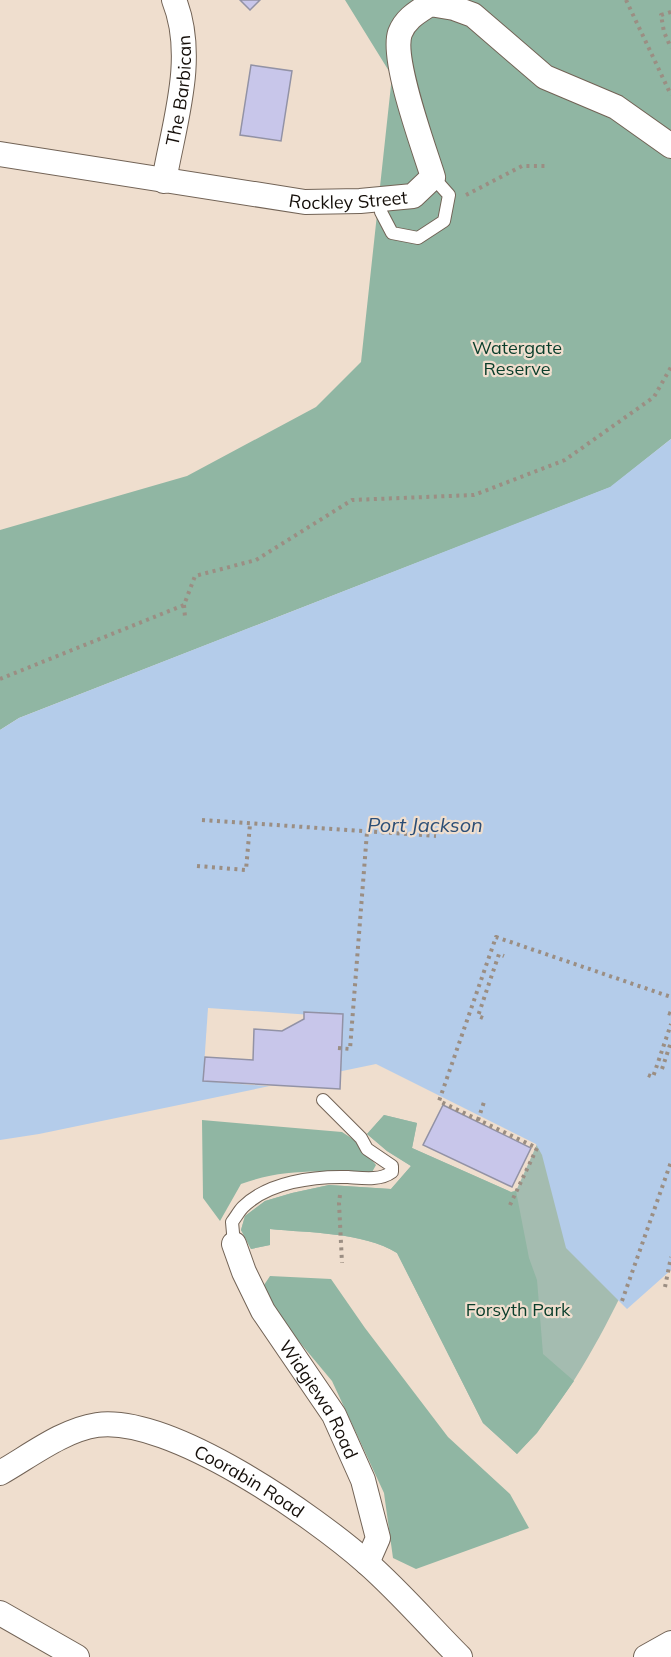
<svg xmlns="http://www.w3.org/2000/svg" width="671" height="1657" viewBox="0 0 671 1657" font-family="Mulish,sans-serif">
<rect width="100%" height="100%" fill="#efdece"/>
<path fill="#a4bcb0" d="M384,1115L417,1123L412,1148L511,1192L516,1191L538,1142L621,1295C593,1352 561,1408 517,1454L483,1423L397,1253C363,1232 309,1233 270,1229V1245L251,1249L241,1230L245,1216L265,1201L292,1193L329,1185L391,1189L411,1166L387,1151L367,1134Z"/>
<path fill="#90b6a3" d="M345,0H671V439L611,487L19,718L0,730V530L187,476L316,407L361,362L392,76Z
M384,1115L417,1123L412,1148L511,1192L516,1191L529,1258L537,1280L543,1354L574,1381L537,1433L517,1454L483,1423L397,1253C363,1232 309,1233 270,1229V1245L251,1249L241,1230L245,1216L265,1201L292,1193L329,1185L391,1189L411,1166L387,1151L367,1134Z
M202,1120L342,1132L356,1141L376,1165L371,1174C325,1171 285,1168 241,1184L220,1221L203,1198Z
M270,1276L331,1279L365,1328L448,1437L510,1494L529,1528L416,1569L393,1558L384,1493L332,1381L276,1314L262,1288Z"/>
<path fill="#b4ccea" d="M671,439V1270L627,1309L566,1248L542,1155L536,1144L376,1064L39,1134L0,1140V730L19,718L610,487Z"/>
<path fill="#efdece" d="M208,1008L341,1017L336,1075L280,1087L203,1081Z"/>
<path fill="#c8c6ea" stroke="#9292a5" stroke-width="1.5" d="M240,0H260L250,10Z
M251,65L292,71L281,141L240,135Z
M304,1012L343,1014L340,1089L203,1081L205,1057L253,1060L254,1029L282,1031L304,1019Z
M443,1105L531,1148L512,1187L423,1145Z"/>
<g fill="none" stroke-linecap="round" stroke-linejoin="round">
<defs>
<path id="lane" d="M382,199L381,212L392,233L418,238L444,221L449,195L433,177
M234,1244L232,1222C236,1217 239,1211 243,1207C268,1182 314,1176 348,1177C362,1178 380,1181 392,1172V1166L367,1149L361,1138L323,1100"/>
<g id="street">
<path id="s1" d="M0,154L305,202L360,201L413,196L433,177C424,148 391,59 400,33C406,18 418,12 430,4L454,8L473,15L545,77L616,107L671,146"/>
<path id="s2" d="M164,181C174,123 197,57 174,0"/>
<path id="s3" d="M234,1244L244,1272L263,1311L334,1415L363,1480L378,1538L367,1563"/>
<path id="s4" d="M0,1473C30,1456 63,1430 97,1425C170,1415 314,1516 367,1563C400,1592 429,1626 460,1657"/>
<path d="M0,1613L77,1657"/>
<path d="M646,1657L671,1643"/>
</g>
</defs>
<use href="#lane" stroke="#726356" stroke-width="14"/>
<use href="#street" stroke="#726356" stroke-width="26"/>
<path stroke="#9b8e83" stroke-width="4" stroke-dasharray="3 4.5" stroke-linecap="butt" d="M626,0L671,95
M671,12L661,15L664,32L671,48
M466,195L522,166H548
M184,605L185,617
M0,679L184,605L195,576L256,560L352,500L474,495L565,460L654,397L671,367
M202,820L436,836
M197,866L246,870L250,824
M668,1013L671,1014
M483,1018L478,1016L499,954L504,956
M338,1048L350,1049L367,832
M662,1069L671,1042
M648,1075L653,1077L671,1024
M478,1120L484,1102
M340,1195L339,1203L342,1263
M510,1205L537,1148L439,1101L496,937L671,997
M665,1287L671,1257
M622,1301L671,1162"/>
<use href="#lane" stroke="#fff" stroke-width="12"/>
<use href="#street" stroke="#fff" stroke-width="24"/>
</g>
<g text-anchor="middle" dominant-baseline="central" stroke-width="4.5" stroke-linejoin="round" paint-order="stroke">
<g font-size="18" fill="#140e09" stroke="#efdece">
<text stroke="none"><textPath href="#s2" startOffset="92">The Barbican</textPath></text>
<text stroke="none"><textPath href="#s1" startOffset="352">Rockley Street</textPath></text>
<text stroke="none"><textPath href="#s3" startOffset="178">Widgiewa Road</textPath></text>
<text stroke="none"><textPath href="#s4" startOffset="274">Coorabin Road</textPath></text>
</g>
<g font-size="18" fill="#093d2a" stroke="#efdece">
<text x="517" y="347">Watergate<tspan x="517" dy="21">Reserve</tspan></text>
<text x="518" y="1309">Forsyth Park</text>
</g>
<g font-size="20" font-style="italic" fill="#2b4e76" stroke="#efdece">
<text x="425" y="824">Port Jackson</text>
</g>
</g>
</svg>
